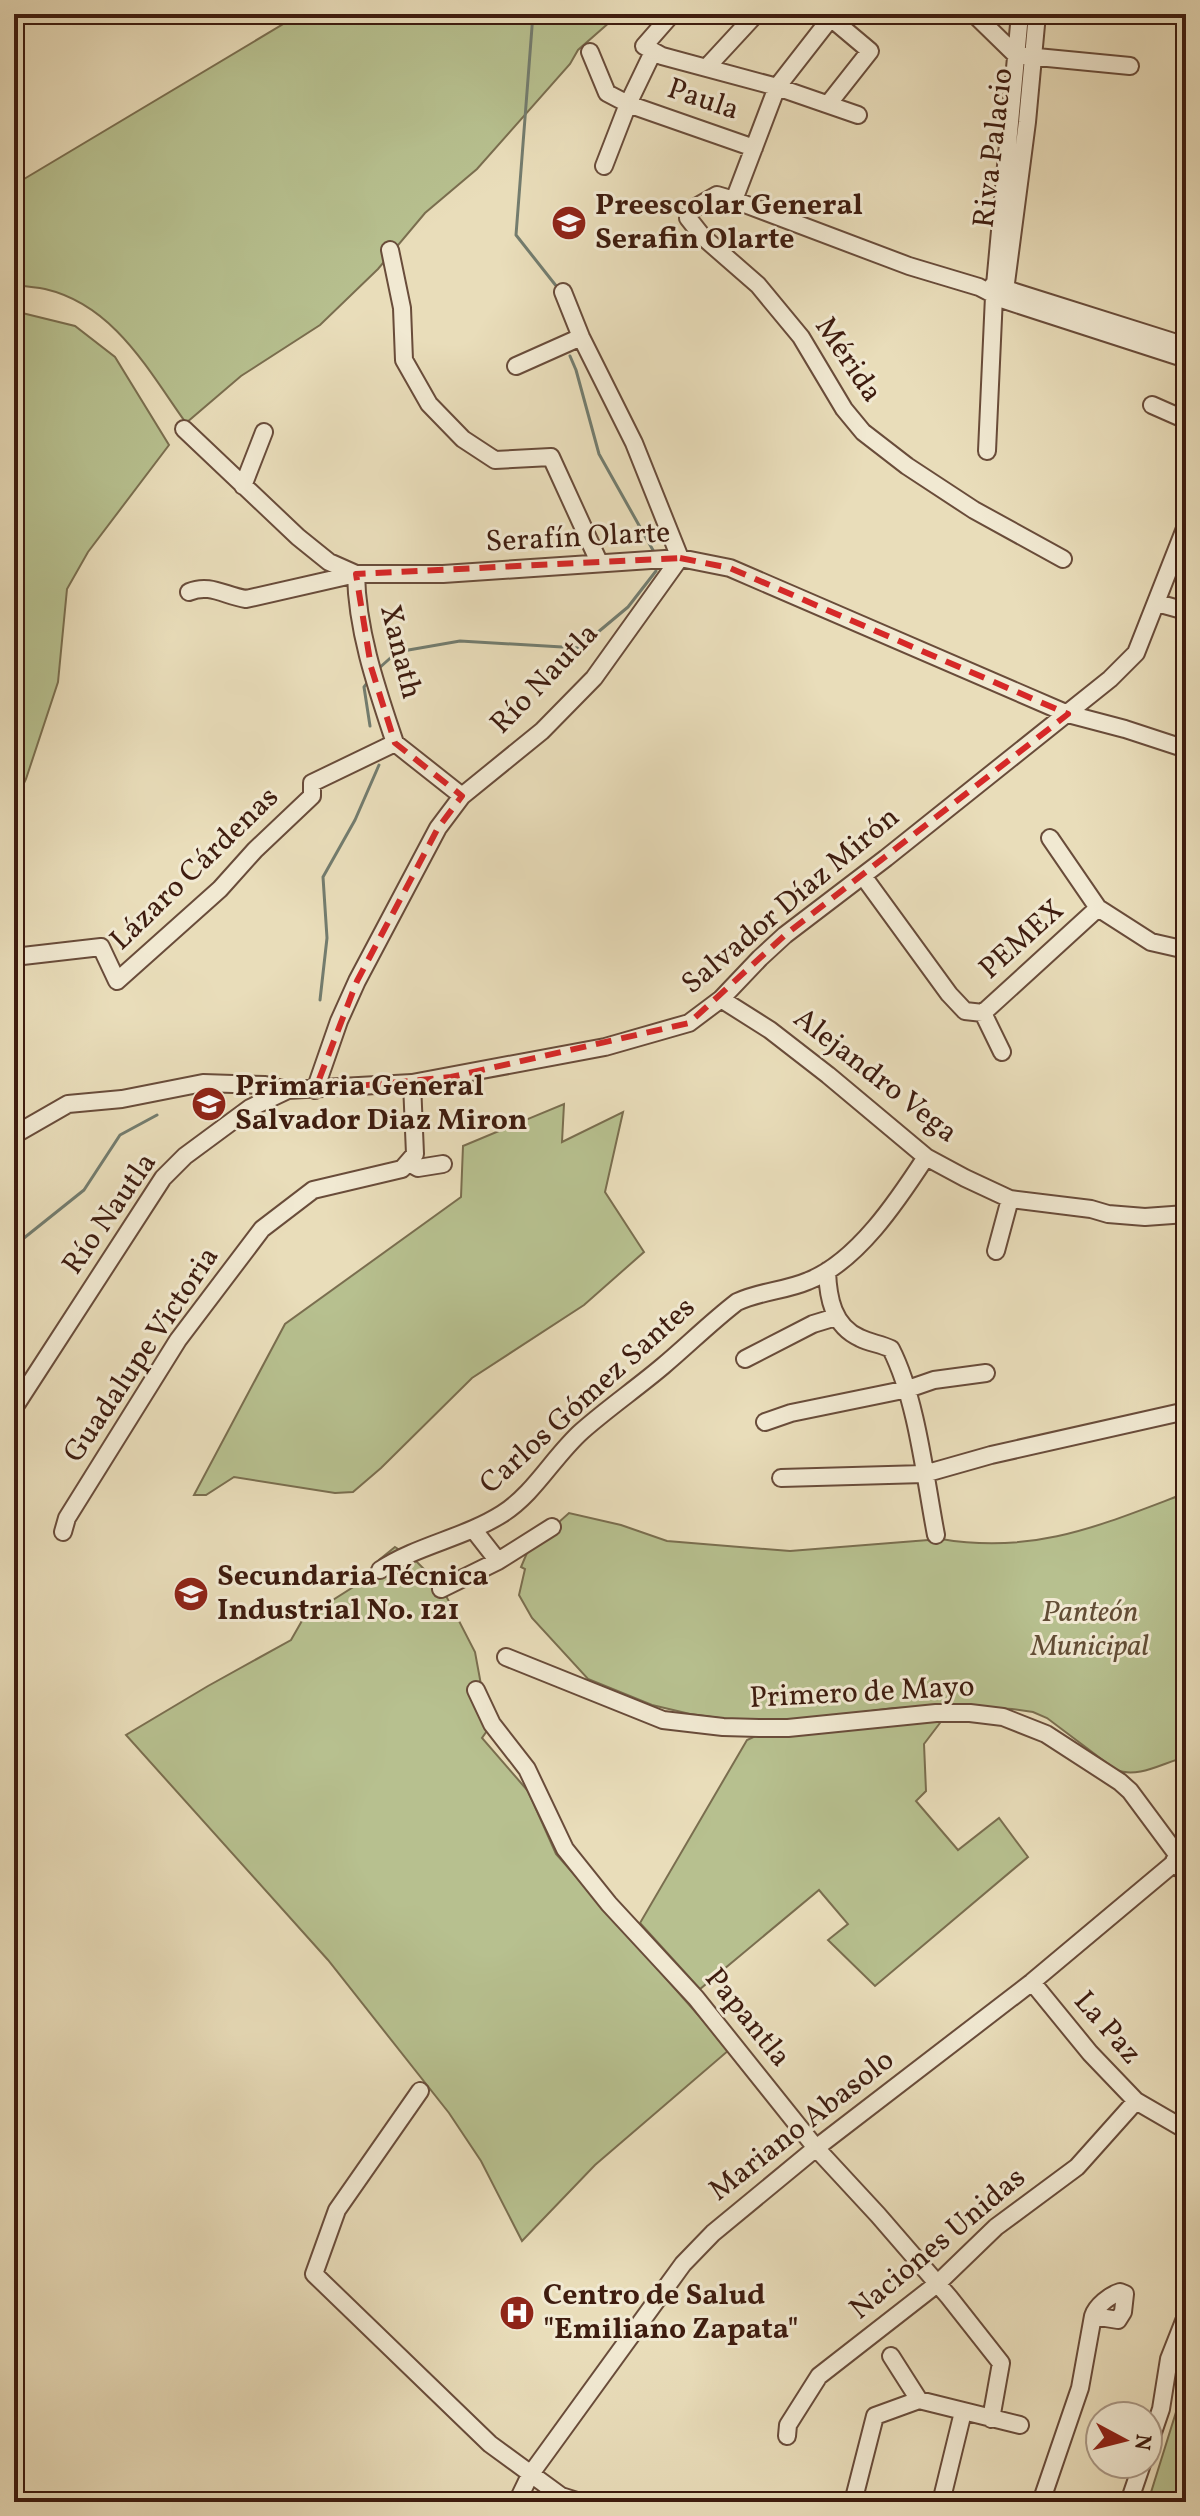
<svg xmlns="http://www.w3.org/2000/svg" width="1200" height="2516" viewBox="0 0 1200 2516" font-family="Vollkorn,serif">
<rect width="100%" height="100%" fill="#e9ddba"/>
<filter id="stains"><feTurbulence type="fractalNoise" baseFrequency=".0025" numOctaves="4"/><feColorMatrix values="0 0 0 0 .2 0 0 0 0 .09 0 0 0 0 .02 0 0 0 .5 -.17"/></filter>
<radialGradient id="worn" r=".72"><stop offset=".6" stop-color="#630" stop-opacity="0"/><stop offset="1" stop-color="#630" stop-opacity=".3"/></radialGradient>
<path fill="#b7c08f" stroke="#7a6e4f" stroke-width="2" d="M300,14H619L578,50L570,64L477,169L425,213L378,269L320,325L241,376L186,423C148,370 114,305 45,289C35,287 24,286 14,285V185Z
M14,311L75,326L115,357L169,445L88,552L67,589L58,682L26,779L14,804Z
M564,1104L562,1142L623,1112L605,1192L644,1252L584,1305L472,1378L381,1468L353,1492L335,1493L234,1477L206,1495H194L285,1324L461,1197L463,1146Z
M1186,1493V1757C1164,1762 1139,1779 1116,1770L1047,1718L1033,1712L1012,1709L966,1706L894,1708L786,1722L727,1719L690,1714L652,1705L588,1679L532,1618L519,1595L525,1569L521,1567L532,1541L549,1531L569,1513L621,1525L667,1541L790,1551L941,1539C1035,1555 1101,1525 1186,1493Z
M395,1547L414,1559L441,1586L475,1652L489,1728L482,1738L528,1791L556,1854L729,2050L595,2165L522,2241L481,2161L449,2113L328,1960L126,1735L208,1686L291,1640L303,1619L380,1570L379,1560Z
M943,1719L924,1744L926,1791L916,1801L958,1850L999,1818L1028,1857L875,1986L828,1940L848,1924L819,1890L700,1989L640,1923L747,1740L762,1733Z
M1186,2380V2502H1148Z"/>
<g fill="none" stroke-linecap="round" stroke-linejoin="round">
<path stroke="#737c6e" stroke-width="3" d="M533,14L516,235L557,287
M570,356L576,370L599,454L654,552
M377,670L397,652L460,641L579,648L628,607L656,571
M368,682L364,687L370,726
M320,1000L327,938L323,877L355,820L379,765
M14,1246L84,1190L120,1135L157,1115"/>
<defs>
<path id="minor" d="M672,14L644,46L662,56L777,87L858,115
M826,14L870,51L829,103
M974,14L1016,55L1130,66
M590,52L607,93L628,104L754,148
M707,67L756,14
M604,166L628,104L653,52
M734,200L777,87L830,19
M390,250L402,308L404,360L429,404L463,439L495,460L551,457L599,562
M1006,283L1027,122L1037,14
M993,285L1186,346
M516,366L581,337
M1152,405L1186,420
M184,429L298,537L329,562L356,574H443L680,558L730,568L1068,714L1125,729L1186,749
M987,451L994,296L1020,14
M243,486L264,432
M1063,559L974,510L907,466L863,432L844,409L801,337L758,285L703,237L688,218L691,210L717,195L734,200L909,266L979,287L1004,300L1186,359
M189,592C210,583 225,596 246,599L356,574C357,632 377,689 395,743
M1157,603L1186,611
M1050,838L1098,908L1151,942L1186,950
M863,876L949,994L965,1011L983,1013L1002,1052
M14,957L101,947L117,981L220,889L255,850L312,796V783L395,743L462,796
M721,999L770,1030L828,1075L926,1157L965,1178L1010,1199L1091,1209L1108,1214L1145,1217L1186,1214
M983,1013L1098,908
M315,1090L339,1021L357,981L438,828L462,796L542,731L594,678L680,558L634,443L581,337L563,292
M14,1135L68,1104L122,1099L203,1083L265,1085L288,1090L412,1083L605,1047L689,1023L721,999L760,958L785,935L886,858L1110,679L1136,653L1186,526
M409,1163L418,1168L443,1164
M996,1251L1010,1199
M827,1271C828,1298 833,1326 860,1338C870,1343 881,1344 891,1349C917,1400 925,1478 936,1535
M745,1359L813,1324L836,1317
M14,1408L163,1178L185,1156L250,1108L288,1090
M765,1422L791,1413L908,1389L934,1380L986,1373
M781,1478L924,1474L991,1455L1186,1411
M473,1529L498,1561
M63,1532L67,1518L178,1340L262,1229L313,1190L402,1169L415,1154L412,1083
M380,1570C418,1545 464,1538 502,1514C535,1493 553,1457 582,1431C608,1408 637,1388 663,1366C688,1345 711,1322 737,1302C760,1291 785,1291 808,1281C857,1262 898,1200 926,1157
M441,1589L498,1561L552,1527
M506,1657L663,1720L723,1727L759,1728H788L936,1713H970L1003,1717L1046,1734L1120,1782L1130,1791L1179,1857
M476,1690L492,1724L527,1769L565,1849L609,1904L696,1998L816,2148L878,2215L949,2297L1001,2363L991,2419
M1174,1861L1186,1875
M1032,1982L1090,2053L1136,2101L1186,2130
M420,2091L337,2210L314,2274L490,2444L561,2496L580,2502
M891,2356L919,2400
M787,2436L788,2425L819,2376L937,2284L996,2227L1077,2167L1136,2101
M1148,2447L1161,2409L1169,2359L1186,2316
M517,2502L530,2475L683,2264L713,2233L816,2148L1032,1982L1186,1853
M853,2502L875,2416L919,2400L1020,2425
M941,2502L963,2412
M1041,2502L1080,2388L1093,2316C1096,2306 1110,2295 1120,2292L1125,2294L1123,2312L1118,2320L1093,2316
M1129,2502L1142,2464"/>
</defs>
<use href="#minor" stroke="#694c3a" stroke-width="20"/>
<use href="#minor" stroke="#f1e9d2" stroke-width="16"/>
</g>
<path fill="none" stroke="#d62828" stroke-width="6" stroke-dasharray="16 10" stroke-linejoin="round" d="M680,558L730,568L1068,714L785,935L689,1023L451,1077L315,1090L357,981L438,828L462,796L395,743L371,667L356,574Z"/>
<defs>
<symbol id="school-disc" viewBox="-11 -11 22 22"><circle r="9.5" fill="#8f2418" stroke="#f1e9d2"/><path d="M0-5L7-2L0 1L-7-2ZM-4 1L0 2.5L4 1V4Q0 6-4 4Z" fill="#fff"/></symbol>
<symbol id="hospital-disc" viewBox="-11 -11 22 22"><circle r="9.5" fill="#8f2418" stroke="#f1e9d2"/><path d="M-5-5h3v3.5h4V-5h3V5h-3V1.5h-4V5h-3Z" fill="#fff"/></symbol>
</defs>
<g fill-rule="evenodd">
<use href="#school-disc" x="549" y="203" width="40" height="40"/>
<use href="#school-disc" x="189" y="1084" width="40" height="40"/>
<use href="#school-disc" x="171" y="1574" width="40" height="40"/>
<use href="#hospital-disc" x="497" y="2293" width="40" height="40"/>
</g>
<g text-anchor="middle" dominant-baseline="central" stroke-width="6" stroke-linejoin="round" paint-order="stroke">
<g font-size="30" fill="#3e1c0f" stroke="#f1e9d2">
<text transform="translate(703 100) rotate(19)">Paula</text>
<text transform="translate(994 148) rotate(-83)">Riva Palacio</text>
<text transform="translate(848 360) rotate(56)">Mérida</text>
<text transform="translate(578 538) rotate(-3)">Serafín Olarte</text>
<text transform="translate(400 652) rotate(76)">Xanath</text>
<text transform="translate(545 679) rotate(-46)">Río Nautla</text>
<text transform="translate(195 869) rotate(-44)">Lázaro Cárdenas</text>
<text transform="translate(791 901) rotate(-40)">Salvador Díaz Mirón</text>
<text transform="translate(1022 940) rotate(-42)">PEMEX</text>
<text transform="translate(875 1076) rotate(38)">Alejandro Vega</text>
<text transform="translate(110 1214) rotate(-55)">Río Nautla</text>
<text transform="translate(142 1355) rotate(-56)">Guadalupe Victoria</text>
<text transform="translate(588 1396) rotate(-42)">Carlos Gómez Santes</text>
<text transform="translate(862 1693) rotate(-3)">Primero de Mayo</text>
<text transform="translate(747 2018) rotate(51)">Papantla</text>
<text transform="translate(1107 2028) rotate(49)">La Paz</text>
<text transform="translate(802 2126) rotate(-38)">Mariano Abasolo</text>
<text transform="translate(938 2244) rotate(-40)">Naciones Unidas</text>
</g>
<g font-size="30" font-weight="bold" fill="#3e1c0f" stroke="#f1e9d2" text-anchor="start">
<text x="595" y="206">Preescolar General<tspan x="595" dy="34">Serafin Olarte</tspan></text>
<text x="235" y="1087">Primaria General<tspan x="235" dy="34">Salvador Diaz Miron</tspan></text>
<text x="217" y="1577">Secundaria Técnica<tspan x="217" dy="34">Industrial No. 121</tspan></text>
<text x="543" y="2296">Centro de Salud<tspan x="543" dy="34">"Emiliano Zapata"</tspan></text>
</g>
<g font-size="30" font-style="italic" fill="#624d35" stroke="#f1e9d2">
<text x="1090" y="1613">Panteón<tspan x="1090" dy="34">Municipal</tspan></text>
</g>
</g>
<rect width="1200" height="2516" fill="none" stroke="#e9ddba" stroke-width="48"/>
<rect x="16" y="16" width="1168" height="2484" fill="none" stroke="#3e1c0f" stroke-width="4"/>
<rect x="24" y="24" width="1152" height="2468" fill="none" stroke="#3e1c0f" stroke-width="2"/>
<g transform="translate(1124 2440) rotate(97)"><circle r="38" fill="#f1e9d2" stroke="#a99784" stroke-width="2"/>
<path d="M0-6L14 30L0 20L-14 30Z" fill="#8f2418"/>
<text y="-12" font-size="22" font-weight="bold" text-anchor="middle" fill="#3e1c0f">N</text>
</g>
<rect width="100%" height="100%" filter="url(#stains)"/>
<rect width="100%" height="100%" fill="url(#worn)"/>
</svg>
